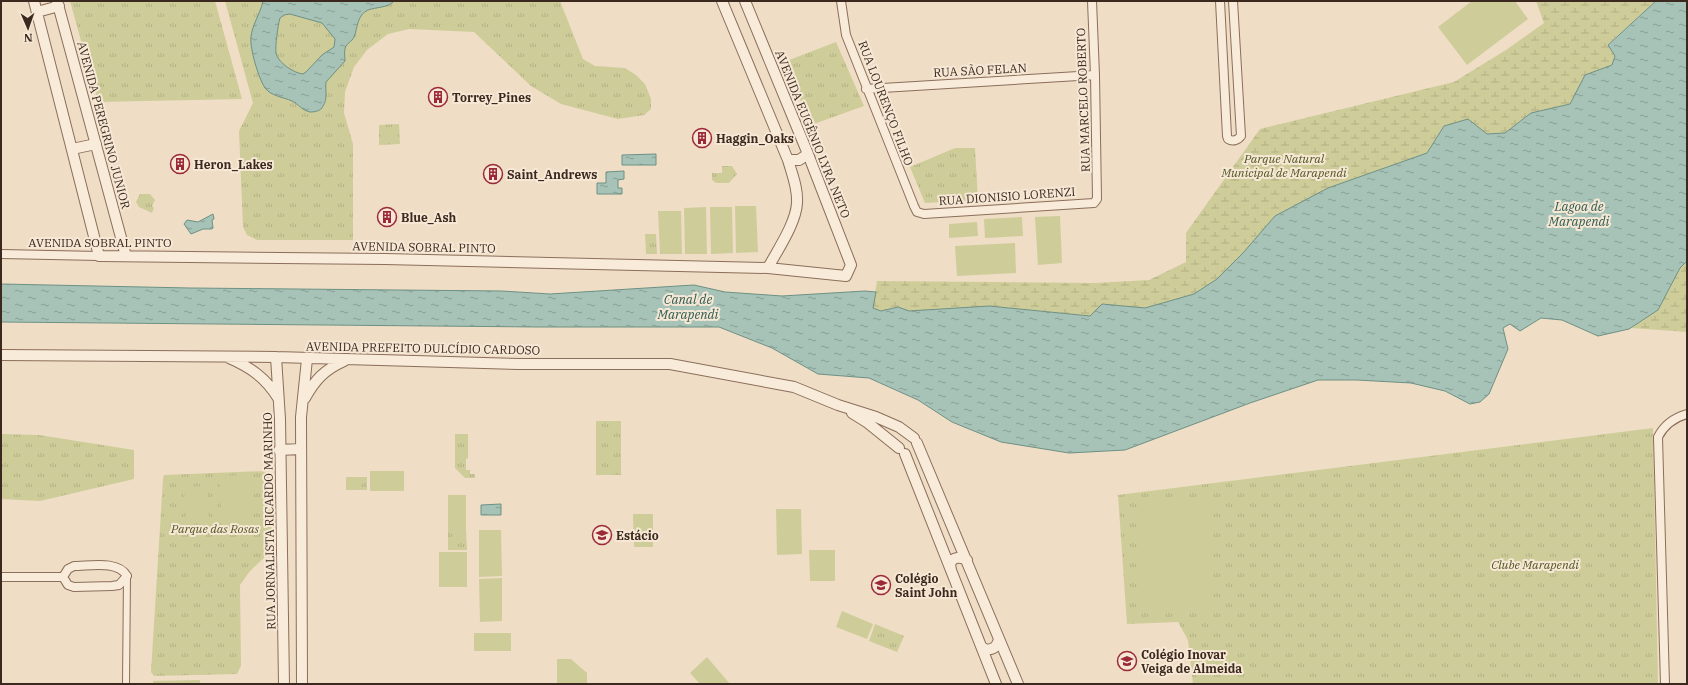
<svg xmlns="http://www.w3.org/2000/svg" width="1688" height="685" viewBox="0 0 1688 685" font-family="'IBM Plex Serif',serif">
<defs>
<pattern id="grass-tufts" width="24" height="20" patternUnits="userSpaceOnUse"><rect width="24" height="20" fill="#cecd99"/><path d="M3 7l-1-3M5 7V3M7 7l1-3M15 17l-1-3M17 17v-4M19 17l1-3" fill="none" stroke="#b2b083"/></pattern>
<pattern id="wetland-marsh" width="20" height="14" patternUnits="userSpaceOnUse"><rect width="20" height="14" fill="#cecd99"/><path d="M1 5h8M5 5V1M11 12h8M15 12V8" fill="none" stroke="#b2b083"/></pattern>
<pattern id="water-ripples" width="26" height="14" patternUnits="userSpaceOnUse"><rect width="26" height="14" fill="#a7c3b7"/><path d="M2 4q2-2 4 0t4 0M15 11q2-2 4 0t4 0" fill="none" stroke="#899e94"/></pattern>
</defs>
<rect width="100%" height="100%" fill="#efddc5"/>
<path fill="url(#grass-tufts)" d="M70,1H215L242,99L98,102Z
M225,1H560L583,59L595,66L625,68L636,75L645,84L651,99V109L644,115L618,119L561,104L531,86L474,32L409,29L388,34L367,50L354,67L345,92L344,113L353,144V240H257L247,235L243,227L239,131L253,103Z
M836,42L864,106L811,125L784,62Z
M399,124L400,144L379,145V125Z
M955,148H975L978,200L925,203L910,167Z
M722,166H732L737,174L729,183H716L712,180V173H722Z
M140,194H150L155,200L152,206L154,208L152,213L139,207L136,202Z
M645,234H656L657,254H646Z
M596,421H621V475H596Z
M1653,428L1658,684H1193L1188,640L1178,622L1127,624L1118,495Z
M1,434L39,435L134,450V479L40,501L1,499Z
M455,434H468V458L466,459V470H470V474H475V478H465L455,468Z
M265,471L269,474L273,537L267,555L250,571L240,585L241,666L237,674L154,676L151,672L163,479L164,475Z
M346,477H367V490H346Z
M448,529H466L467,550H448Z
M875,624L904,636L897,652L869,641Z"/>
<path fill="url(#wetland-marsh)" d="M1536,1H1656L1608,44L1615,56L1612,65L1585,75L1570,104L1531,113L1505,133L1487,134L1468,119L1444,126L1427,153L1328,188L1243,253L1217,279L1194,294L1145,308L1102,304L1090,316L989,306L909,311L898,308L881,311L873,308L877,281L1095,283L1149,280L1186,262V233L1260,129L1454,82L1506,50L1544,23Z
M1687,261V332L1631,328L1658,310L1680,268Z"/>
<path fill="#cecd99" d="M1472,1H1515L1528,19L1467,65L1438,27Z
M735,206H756L758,252L736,253Z
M706,207L707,254H685L684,208Z
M710,207H732L733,253L711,254Z
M658,211H681L682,254H660Z
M1060,216L1062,263L1038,265L1035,217Z
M1022,217L1023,236L985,238L984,219Z
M977,222L978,236L949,238V224Z
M1015,243L1016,273L957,276L955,246Z
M370,471H404V491H370Z
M253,475L254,531L222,532L220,476Z
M207,486L209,522L186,523L184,487Z
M448,495H466V529H448Z
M1209,497L1210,609L1140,610L1139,498Z
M776,509H801L802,554L777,555Z
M633,514H653V547H634Z
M479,530H501L502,576L479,577Z
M809,550H835V581H810Z
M439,552H467V587H439Z
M502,578V621L480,622L479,579Z
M842,611L873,624L867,639L836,627Z
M474,633H511V651H474Z
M707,657L730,684H700L690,673Z
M557,659H571L587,673V684H557Z
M200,680V684H153V681Z"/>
<path fill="url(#water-ripples)" stroke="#6d9184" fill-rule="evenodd" d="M263,1H394C388,8 376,7 368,10C357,15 358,27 354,37C352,42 346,43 345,49C344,53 345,57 345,61L326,82C325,90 328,99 323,106C321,111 315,112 310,112C303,111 298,104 292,101C283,97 271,96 265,88C259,79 252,55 251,44C249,28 260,16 263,1ZM290,14L322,23L335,39L334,47L322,55L306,72L303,74C294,73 278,63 276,53C275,46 278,25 280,18L284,15Z
M1656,1H1687V261L1680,268L1658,310L1629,329L1598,336L1562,320L1541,318L1520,331L1510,324L1503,328L1508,349L1489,394L1480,402L1470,404L1445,391L1411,383L1357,380H1318L1250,403L1125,450L1069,453L1001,442L952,422L918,400L869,378L818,374L772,348L719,327H538L1,322V284L190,288L502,291L550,294L694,285L725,292L782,296L865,291L876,292L873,308L881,311L898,307L909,311L989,306L1090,316L1102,304L1145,308L1194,294L1217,279L1243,253L1275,216L1328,188L1427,153L1444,126L1468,119L1487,134L1505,133L1531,113L1570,104L1585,75L1612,65L1615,56L1608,45Z
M656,154V165H622V155Z
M624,171V179L618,180V188H622V194H597V183H606V172Z
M213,214L214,219L212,220L213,228L212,229H203L191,234L184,224L187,220L198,222Z
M501,504V515H481V505Z"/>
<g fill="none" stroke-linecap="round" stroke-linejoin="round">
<defs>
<path id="pedestrian" d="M126,684L127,576"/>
<path id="minor" d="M841,1L846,35L914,206L917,212L924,214L1094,203L1097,199L1095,75L1092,1
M1220,1L1227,136L1228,139C1233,142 1238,140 1241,136L1233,1
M866,89L1095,75
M1,254L99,256
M74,566C90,566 118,560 127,576L119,585L112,586L74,587L68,585L63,577L68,569Z
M1,577H63
M1665,684L1658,437C1664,425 1673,418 1687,414"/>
<path id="tertiary" d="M34,1L99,256L385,259L768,268L846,276L851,265L808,154L745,1
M57,1L126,256
M722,1L788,160C792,174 798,188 797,203C796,223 778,249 768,268
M37,12L59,6
M72,149L96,144
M788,160H799L808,154
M1,355L276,357L519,364H670L794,387L838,405L876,417L899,427L914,438
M276,357L280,419L284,684
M229,358C250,367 266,378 278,398
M305,398C315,380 324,370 344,361
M852,413L868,423L899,448
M917,443L1018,684
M279,450L301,449
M905,454L996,684
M951,570L950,564C953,556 961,557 967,560
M982,647L986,650C994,649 997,647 999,639
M302,684L301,417L307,359"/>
</defs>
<use href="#pedestrian" stroke="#8b6e5b" stroke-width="8"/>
<use href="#minor" stroke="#8b6e5b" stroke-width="10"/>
<use href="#tertiary" stroke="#8b6e5b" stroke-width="12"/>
<use href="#pedestrian" stroke="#f9ebd9" stroke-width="6"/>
<use href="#minor" stroke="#f9ebd9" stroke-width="8"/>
<use href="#tertiary" stroke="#f9ebd9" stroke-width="10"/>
</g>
<defs>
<symbol id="building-ring" viewBox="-11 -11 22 22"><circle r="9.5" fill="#f6e8d5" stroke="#9b2939" stroke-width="1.5"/><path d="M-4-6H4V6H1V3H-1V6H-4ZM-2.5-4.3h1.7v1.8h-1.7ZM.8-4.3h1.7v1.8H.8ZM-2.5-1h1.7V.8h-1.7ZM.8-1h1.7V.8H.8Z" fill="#9b2939"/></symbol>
<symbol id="university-ring" viewBox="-11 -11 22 22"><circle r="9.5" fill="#f6e8d5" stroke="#9b2939" stroke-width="1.5"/><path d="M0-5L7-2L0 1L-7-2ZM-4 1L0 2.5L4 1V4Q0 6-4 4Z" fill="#9b2939"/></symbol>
<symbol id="school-ring" viewBox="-11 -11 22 22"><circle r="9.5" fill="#f6e8d5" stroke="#9b2939" stroke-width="1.5"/><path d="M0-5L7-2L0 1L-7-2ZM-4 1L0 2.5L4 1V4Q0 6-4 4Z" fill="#9b2939"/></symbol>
</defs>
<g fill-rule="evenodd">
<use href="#building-ring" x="427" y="86" width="22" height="22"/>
<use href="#building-ring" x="691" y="127" width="22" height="22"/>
<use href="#building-ring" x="169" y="153" width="22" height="22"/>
<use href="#building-ring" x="482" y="163" width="22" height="22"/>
<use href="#building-ring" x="376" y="206" width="22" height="22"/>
<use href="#university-ring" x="591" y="524" width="22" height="22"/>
<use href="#school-ring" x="870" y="574" width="22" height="22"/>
<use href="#school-ring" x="1116" y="650" width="22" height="22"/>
</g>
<g text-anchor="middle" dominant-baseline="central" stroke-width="4" stroke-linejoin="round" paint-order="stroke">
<g font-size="12" fill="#3b291f" stroke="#f6e8d5">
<text transform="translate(980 70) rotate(-3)">RUA SÃO FELAN</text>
<text transform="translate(1083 100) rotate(-92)">RUA MARCELO ROBERTO</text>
<text transform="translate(886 103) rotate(69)">RUA LOURENÇO FILHO</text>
<text transform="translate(104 125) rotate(75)">AVENIDA PEREGRINO JUNIOR</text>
<text transform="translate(813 134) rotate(68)">AVENIDA EUGÊNIO LYRA NETO</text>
<text transform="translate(1007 196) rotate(-4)">RUA DIONISIO LORENZI</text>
<text x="100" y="242">AVENIDA SOBRAL PINTO</text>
<text transform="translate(424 247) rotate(1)">AVENIDA SOBRAL PINTO</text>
<text transform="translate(423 348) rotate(1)">AVENIDA PREFEITO DULCÍDIO CARDOSO</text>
<text transform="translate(269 521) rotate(-91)">RUA JORNALISTA RICARDO MARINHO</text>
</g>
<g font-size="12" font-weight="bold" fill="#3b291f" stroke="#f6e8d5" text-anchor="start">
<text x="452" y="97">Torrey_Pines</text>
<text x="716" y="138">Haggin_Oaks</text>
<text x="194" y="164">Heron_Lakes</text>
<text x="507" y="174">Saint_Andrews</text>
<text x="401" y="217">Blue_Ash</text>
<text x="616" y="535">Estácio</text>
<text x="895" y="578">Colégio<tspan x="895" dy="14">Saint John</tspan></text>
<text x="1141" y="654">Colégio Inovar<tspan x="1141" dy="14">Veiga de Almeida</tspan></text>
</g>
<g font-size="12" font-style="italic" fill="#515725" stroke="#f6e8d5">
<text x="1284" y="158">Parque Natural<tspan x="1284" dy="14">Municipal de Marapendi</tspan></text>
<text x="215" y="528">Parque das Rosas</text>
<text x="1535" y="564">Clube Marapendi</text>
</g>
<g font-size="13" font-style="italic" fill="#2e5b52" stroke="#f6e8d5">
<text x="1579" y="206">Lagoa de<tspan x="1579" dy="15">Marapendi</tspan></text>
<text x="688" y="299">Canal de<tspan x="688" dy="15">Marapendi</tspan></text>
</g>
</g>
<rect width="1688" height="685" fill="none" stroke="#3b291f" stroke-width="4"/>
<g transform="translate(28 28) rotate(178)" stroke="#f6e8d5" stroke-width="3" paint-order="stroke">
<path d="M0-3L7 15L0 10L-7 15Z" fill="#3b291f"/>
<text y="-6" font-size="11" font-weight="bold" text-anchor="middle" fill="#3b291f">N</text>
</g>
</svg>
